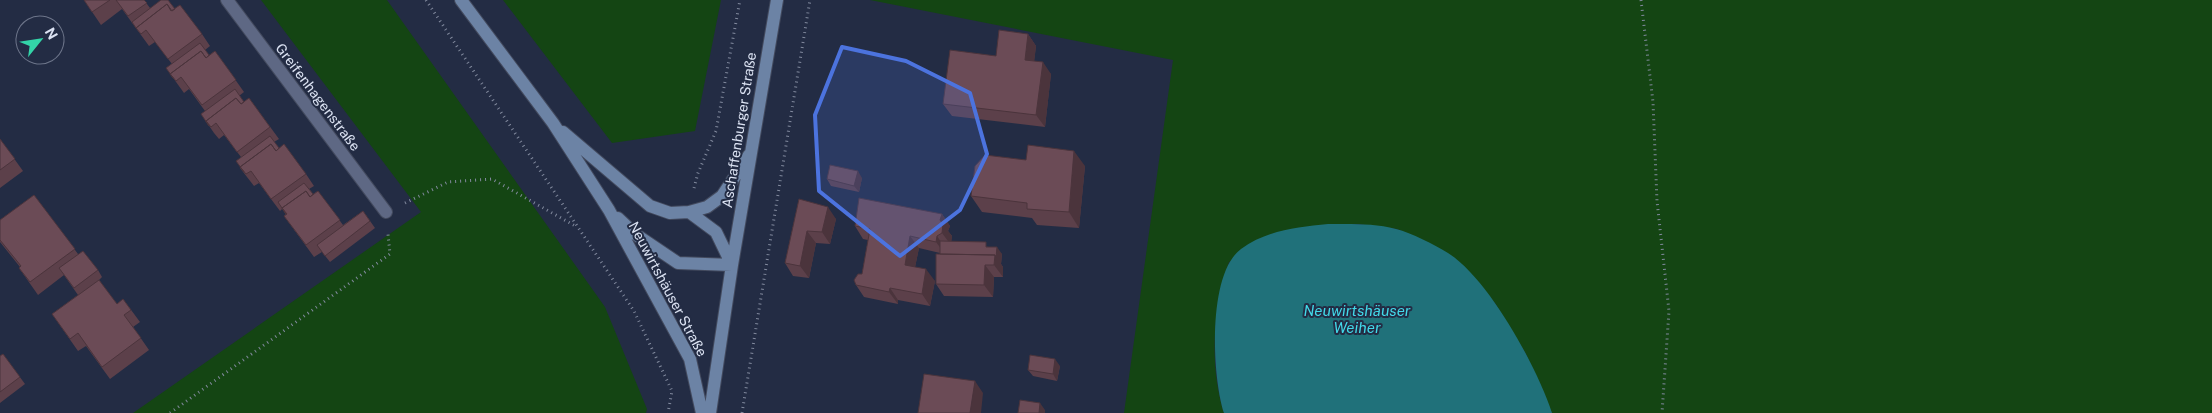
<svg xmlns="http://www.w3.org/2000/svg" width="2212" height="413" viewBox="0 0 2212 413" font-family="'Public Sans',sans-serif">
<rect width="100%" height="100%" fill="#232c44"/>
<path fill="#144513" d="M261,0H387L605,307L647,409L646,413H133L421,212Z
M503,0H721L695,131L612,143Z
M870,0H2212V413H1552L1526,354L1495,303L1422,240L1397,229L1358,224H1328L1229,262C1213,309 1209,365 1224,413H1124L1173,60Z"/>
<path fill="#20717a" d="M1328,224C1350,224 1374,223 1396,229C1412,233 1433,244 1448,253C1489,279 1537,367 1552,413H1224C1212,376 1207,274 1241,249C1267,230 1298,227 1328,224Z"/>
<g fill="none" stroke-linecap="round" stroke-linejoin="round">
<defs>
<path id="street" d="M227,0L386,212"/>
<path id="secondary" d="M461,0L553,123L609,210L690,359L702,413
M563,132L650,206L670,213L689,212L707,207L722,196L749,155
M689,212L716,232L732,265
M618,218L635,234L678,263L732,265
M710,413L732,265L777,0"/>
</defs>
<use href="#street" stroke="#434a5e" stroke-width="14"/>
<use href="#secondary" stroke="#434a5e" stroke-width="14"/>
<path stroke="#828a9e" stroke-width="3" stroke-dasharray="1 4" stroke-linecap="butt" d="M426,0L634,311L672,391L668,413
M1641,0L1653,102L1657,201L1669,311L1662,413
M694,188L698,173L716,131L740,0
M405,203L448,182L492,179L577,227
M170,413L390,254L388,234
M742,413L810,0"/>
<use href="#street" stroke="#5e6884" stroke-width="12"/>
<use href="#secondary" stroke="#6c83a5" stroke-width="12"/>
</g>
<path fill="#5c404a" d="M84,0H144L150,8L175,9L202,34L210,46L205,50L209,55L215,51L244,92L239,96L244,102L249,98L279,139L274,142L279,148L306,174L314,186L309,189L313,194L318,191L343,225L363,211L375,228L330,262L322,252L314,257L284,216L286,214L282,209L280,211L259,183L254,186L240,168L241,157L224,135L219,139L214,133L201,114L205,111L189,89L184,93L171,75L172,64L155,42L149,46L122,9L101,25Z
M1028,34L1036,46L1034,61L1051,74L1045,127L952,116L943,104L996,56Z
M0,139L23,171L0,188Z
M1026,160L1085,166L1079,228L1037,225L1032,218L982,212L971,196Z
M862,178L859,192L831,186L827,179Z
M34,195L78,254L98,270L102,277L99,280L117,304L123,299L140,322L133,327L149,350L110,379L86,346L78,351L52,314L78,295L64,275L38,295L19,268L20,267L0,242V220Z
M799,199L836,219L830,244L816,243L809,278L793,276L785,263Z
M942,214L950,226L948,231L952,236L951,242L989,247L1002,254L1001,264L1003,267V277H994L993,297L944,296L936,284L940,253L919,248L915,267L935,281L930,306L898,300V304L864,297L856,285L862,274L868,240L863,239L855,226Z
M3,354L25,384L0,403V356Z
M1060,366L1057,381L1033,376L1028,370Z"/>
<path fill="#4b343c" d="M1028,34L1036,46L1033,72L1025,60Z
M1043,62L1051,74L1045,127L1036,115Z
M1074,151L1085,166L1079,228L1069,212Z
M858,171L862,178L859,192L854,186Z
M828,207L836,219L830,244L822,232Z
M942,214L950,226L948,231L952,236L951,245L942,233L940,220Z
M807,231L816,243L809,278L800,266Z
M910,236L919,248L913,277L905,265Z
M937,236L945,248V254L936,242Z
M997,247L1002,254L1001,264L1003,267V277L994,265L995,255Z
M985,265L994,277L993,297L984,285Z
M926,269L935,281L930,306L922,294Z
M890,288L898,300V304L889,292Z
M1055,359L1060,366L1057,381L1053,374Z
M975,381L983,393L981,413H970Z
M1040,403L1045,410V413H1039Z"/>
<path fill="#6b4b56" stroke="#4b343c" d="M84,0H110L92,12Z
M116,0H144L147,3L128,16Z
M161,0H168L175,9L172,11L167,4L136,28L132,22Z
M167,4L171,11L180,5L202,34L168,59L146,30L141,34L136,28Z
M999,30L1028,34L1025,60L1043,62L1036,115L943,104L950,50L996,56Z
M200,43L209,55L206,58L201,51L170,74L174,79L166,68Z
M201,51L206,58L215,51L236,80L202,105L181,77L176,81L170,74Z
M235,89L244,102L241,104L236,98L206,121L209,126L201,114Z
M236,98L241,104L249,98L270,127L237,152L216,123L211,127L206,121Z
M270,136L279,148L276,151L271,144L240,167L244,172L236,161Z
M0,139L15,159L0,170Z
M271,144L276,151L284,144L306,174L271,199L251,171L246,174L240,167Z
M1028,145L1074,151L1069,212L1027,209V203L971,196L975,166L985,155L1026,160Z
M830,165L858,171L854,186L827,179Z
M304,183L313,194L310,197L306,191L282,208L286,214L278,202Z
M306,191L310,197L318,191L340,220L306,245L284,216L287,214L282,208Z
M34,195L75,249L30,282L19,268L21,266L0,240V220Z
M859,198L942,214L940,220L943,224L942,233L937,236L936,242L910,236L905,265L926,269L922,294L890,288L889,292L856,285L854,280L858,274H862L870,229L855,226Z
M799,199L828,207L822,232L807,231L800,266L785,263Z
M363,211L370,221L325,256L317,245Z
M940,241L986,242V247H997L996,258L995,255L940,254Z
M83,251L98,270L74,288L59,268Z
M936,254L995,255L994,265H985L984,285L936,284Z
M99,280L117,304L123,299L131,310L124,315L141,338L102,367L78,333L70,339L52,314Z
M3,354L20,377L0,392V356Z
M1030,355L1055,359L1053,374L1028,370Z
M924,374L975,381L970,413H918Z
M1020,400L1040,403L1039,413H1018Z"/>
<path fill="#4c73de" fill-opacity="0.2" stroke="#4c73de" stroke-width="4" stroke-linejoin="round" d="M842,47L906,61L970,93L987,154L960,210L900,256L819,191L815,115Z"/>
<g text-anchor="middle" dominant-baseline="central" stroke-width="4" stroke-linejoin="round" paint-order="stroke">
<g font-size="14" fill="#dbe2f2" stroke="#232c44">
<text transform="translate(318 97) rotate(53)">Greifenhagenstraße</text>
<text transform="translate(739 130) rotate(-81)">Aschaffenburger Straße</text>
<text transform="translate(668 289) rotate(62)">Neuwirtshäuser Straße</text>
</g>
<g font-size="15" font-style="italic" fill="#42daea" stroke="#232c44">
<text x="1357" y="310">Neuwirtshäuser<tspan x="1357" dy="17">Weiher</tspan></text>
</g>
</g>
<g transform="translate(40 40) rotate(60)"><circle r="24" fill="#232c44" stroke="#6d758a"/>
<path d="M0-4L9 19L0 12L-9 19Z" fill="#33d4a8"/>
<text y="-8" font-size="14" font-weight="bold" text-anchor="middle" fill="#dbe2f2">N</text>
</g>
</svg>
